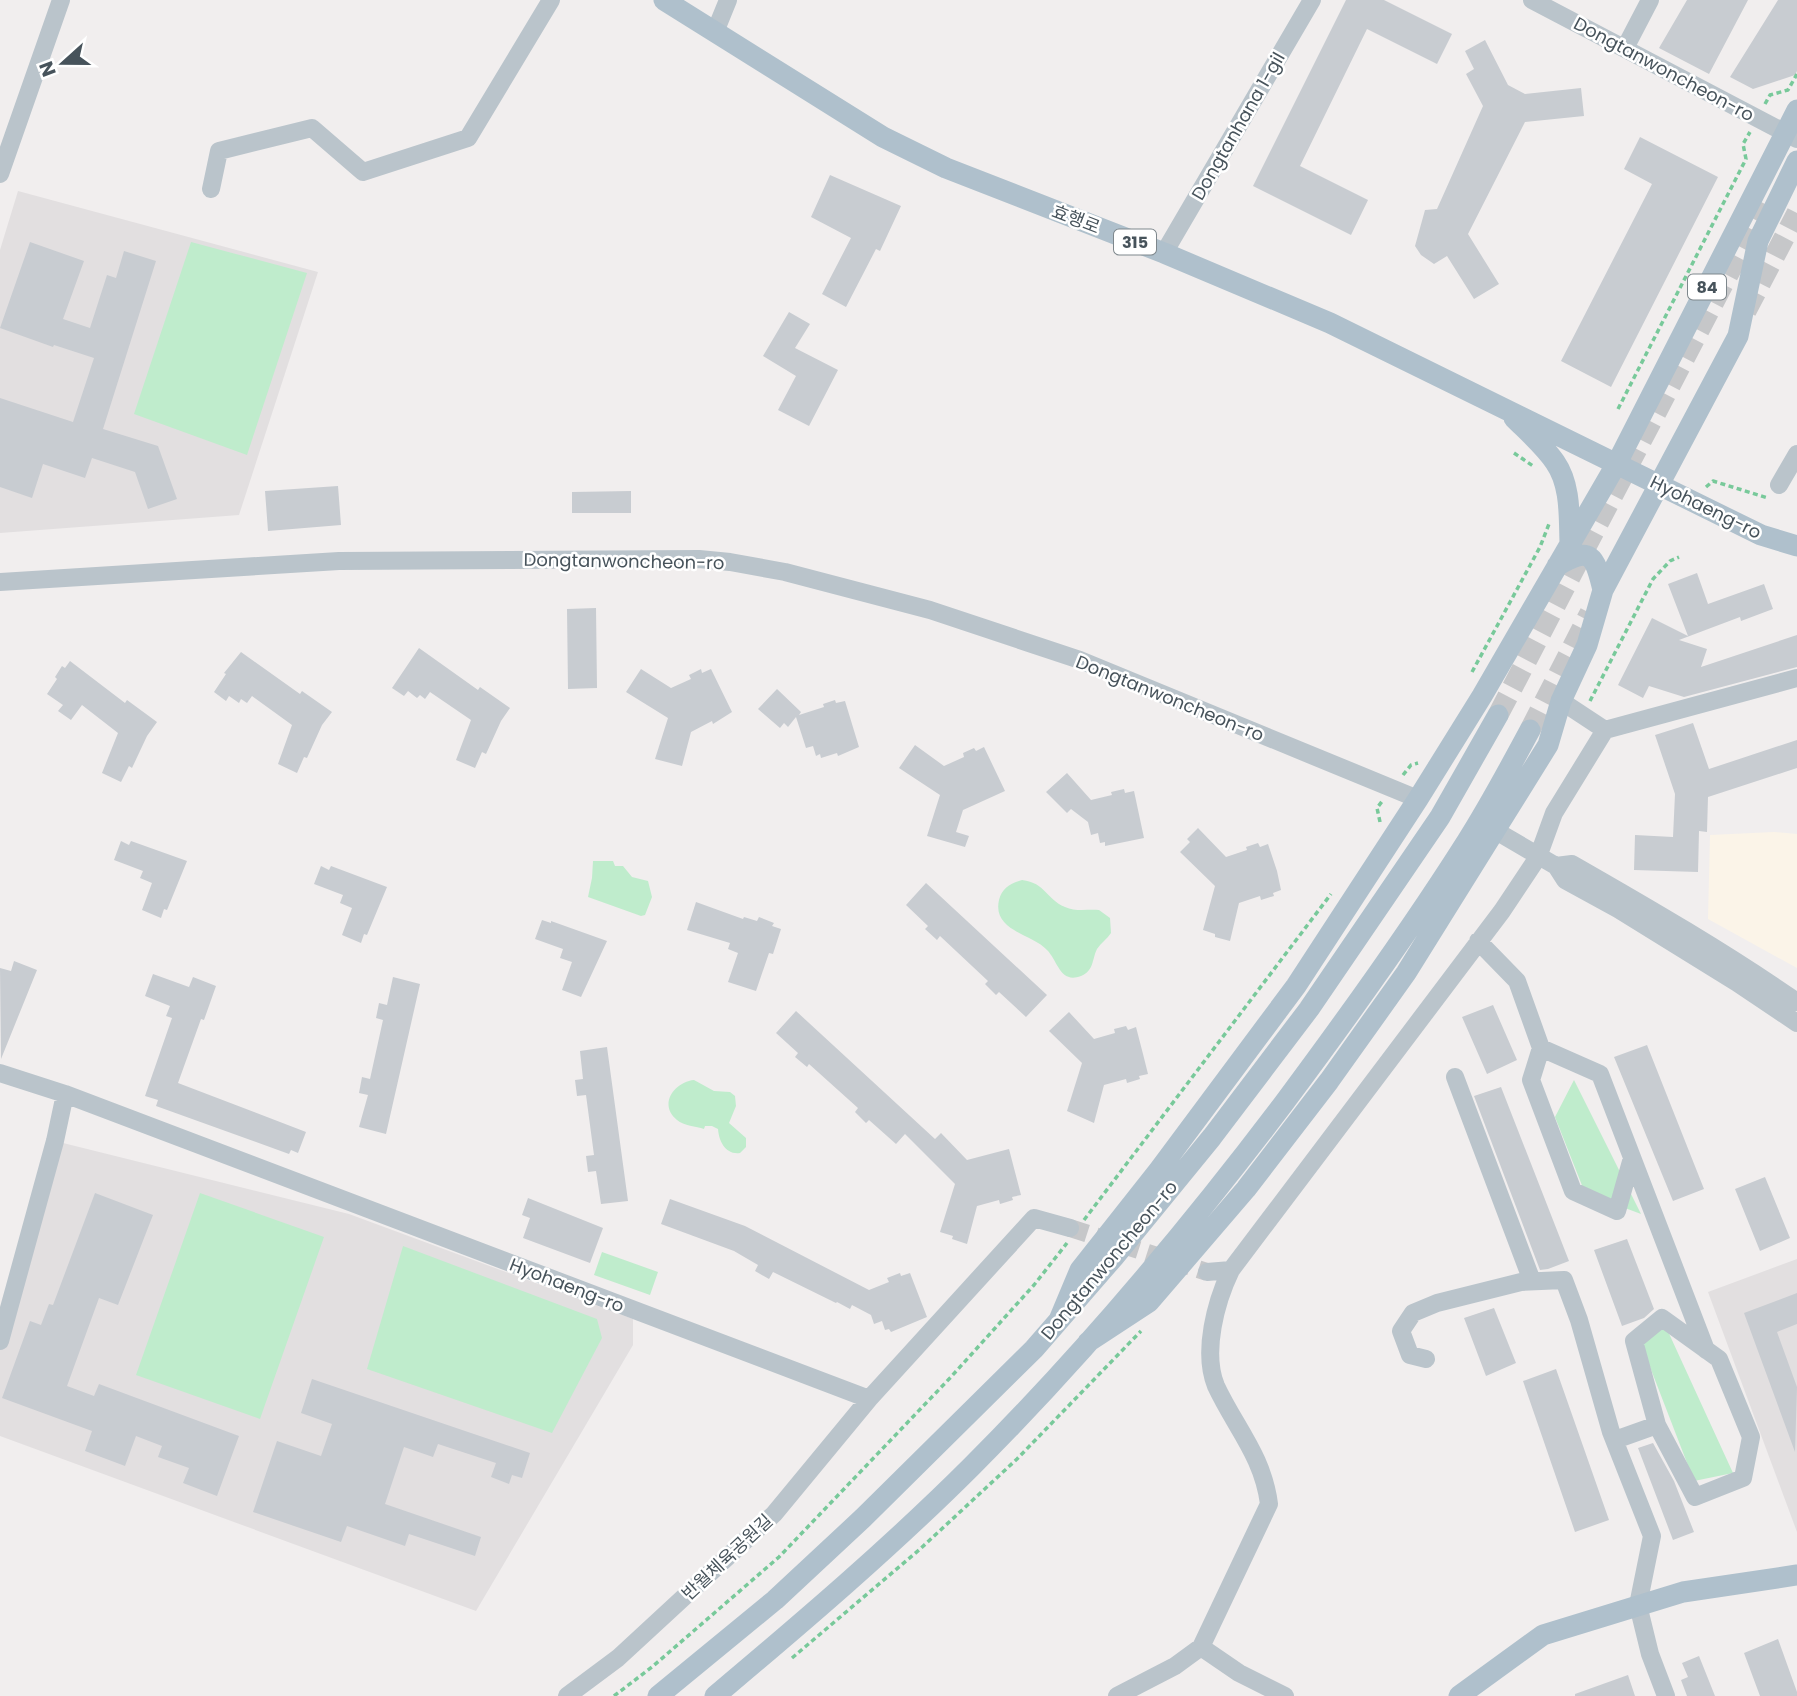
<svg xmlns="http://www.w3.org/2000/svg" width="1797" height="1696" viewBox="0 0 1797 1696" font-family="Poppins,'Noto Sans KR',sans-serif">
<rect width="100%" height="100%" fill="#f1eeee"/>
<path fill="#fbf4e8" d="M1774,832L1797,834V968L1708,919L1710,835Z"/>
<path fill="#e2dfe0" d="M18,191L318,272L239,515L0,533V250Z
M55,1141L349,1214L633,1319V1345L476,1611L0,1436V1341Z
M1797,1259V1532L1708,1292Z"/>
<path fill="#bfeccc" d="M191,242L307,273L247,455L134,414Z
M593,861H613L615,866H623L632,877L648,881L652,897L645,915L641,916L588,897L592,878Z
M1022,880C1046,883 1046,899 1065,907C1076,912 1087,909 1099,910L1110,918L1111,933C1107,939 1101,943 1097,949C1092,959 1094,971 1081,976C1060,984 1058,961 1047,950C1032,934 992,931 999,900C1002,888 1011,883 1022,880Z
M694,1080L714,1091L730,1092L735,1096L736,1106L729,1123L746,1138V1147L740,1153C726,1155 719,1142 718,1129L712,1126H705L704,1129C696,1126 684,1126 677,1120C658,1105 674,1082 694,1080Z
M1574,1080L1641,1214L1585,1193L1555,1117Z
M200,1193L324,1237L260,1419L136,1375Z
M403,1246L597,1319L602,1338L552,1433L367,1369Z
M602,1252L658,1272L650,1295L594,1275Z
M1662,1318L1666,1327L1733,1473L1694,1481L1640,1341Z"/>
<path fill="#c8ccd1" d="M1346,0H1384L1452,34L1437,64L1367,29L1300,166L1368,200L1351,235L1253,186Z
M1687,0H1748L1709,74L1659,48Z
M1778,0H1797V71L1795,75L1753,89L1730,77Z
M1485,40L1508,85L1525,94L1581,88L1584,116L1525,122L1468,234L1499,284L1474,299L1447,256L1434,264L1421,255L1415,246L1425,210L1437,209L1483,106L1466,74L1474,69L1465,51Z
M1640,137L1718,177L1611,387L1561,361L1652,184L1624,169Z
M830,175L901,206L880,251L876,249L846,307L822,294L851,238L811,217Z
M30,242L84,261L63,319L90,328L107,275L116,278L124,251L156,261L103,429L158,446L177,499L148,509L135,472L92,458L85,478L43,464L32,498L0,487V398L73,422L94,358L54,345L53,347L0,328Z
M789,312L810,324L795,348L838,370L809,426L778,410L796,376L763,356Z
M338,486L341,525L268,531L265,491Z
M631,491V513H572V492Z
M1697,573L1708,604L1764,584L1773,609L1741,621L1740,617L1679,640L1707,649L1701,667L1797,635V667L1684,697L1649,686L1643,698L1618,685L1652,618L1688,636L1668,584Z
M596,608L597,688L568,689L567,609Z
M419,648L478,690L480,687L510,708L501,721L486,754L482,752L475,768L456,760L471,720L430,692L425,699L420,695L417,698L408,691L404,696L392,688Z
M241,652L300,694L302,691L332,712L322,725L307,758L304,757L297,773L278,764L292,725L252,696L247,703L241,699L239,703L229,696L226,701L214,692L226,674L224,673Z
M70,661L125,703L127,700L157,722L147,736L132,768L129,766L121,782L102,773L118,733L82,705L71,720L58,711L63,705L47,694L57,679L55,677L62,666L65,668Z
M641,669L671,688L691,679L689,675L701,669L702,673L711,669L732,712L713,724L712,721L691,732L682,766L655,759L668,718L626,692Z
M777,689L801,712L799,715L824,707L823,704L835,700L836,703L845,701L859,747L838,756L837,753L821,758L820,754L816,756L813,746L806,748L796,717L788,727L784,723L780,728L758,709Z
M1693,723L1709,769L1797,740V768L1708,797L1707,832L1699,831L1698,872L1634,870L1635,835L1673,837L1675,794L1655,735Z
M915,745L944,766L964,757L963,753L974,748L976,751L984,747L1005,791L963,810L956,832L969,836L965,847L927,836L940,795L899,768Z
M1067,773L1091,800L1112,795L1111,792L1124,789L1125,793L1134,791L1144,838L1105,846V842L1100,843L1098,833L1091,835L1088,822L1071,809L1067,813L1046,792Z
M1198,828L1226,857L1247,850L1246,847L1258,843L1260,847L1268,844L1277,871L1281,890L1273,893L1274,896L1261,900L1260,896L1239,903L1230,941L1215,937V934L1203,930L1215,886L1180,852L1190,842L1187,839Z
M121,841L129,845L131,841L187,861L167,910L164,909L161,918L142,910L152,883L140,878L143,871L114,860Z
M321,866L329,870L331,866L387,887L367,935L364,934L361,943L342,935L352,908L340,903L343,895L314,884Z
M926,883L1047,995L1026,1017L999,992L996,995L985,984L988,981L940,936L937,940L925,929L928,926L906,905Z
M696,902L743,919L744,917L757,921L759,917L774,923L772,926L781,929L773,954L769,953L756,991L728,982L738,953L728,949L730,943L687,930Z
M542,920L551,923V921L607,941L581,997L562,990L572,962L560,958L563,949L535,939Z
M14,961L37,970L1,1059L0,968L11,971Z
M153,974L189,987L193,977L216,986L204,1020L201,1019L178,1083L306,1132L298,1153L291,1150L289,1154L156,1106L158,1100L145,1096L172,1018L166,1016L170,1006L145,996Z
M393,977L420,984L386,1134L359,1127L368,1095L359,1093L362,1077L370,1079L383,1020L376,1018L379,1003L387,1005Z
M1493,1005L1517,1060L1487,1074L1462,1017Z
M796,1011L935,1139L941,1133L967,1160L1009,1149L1021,1195L1012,1197L1013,1200L1000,1204L999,1200L977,1206L967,1244L952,1239L953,1236L940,1232L955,1184L905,1134L896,1144L869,1120L866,1123L855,1112L858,1108L809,1064L807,1067L795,1057L798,1053L776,1033Z
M1069,1012L1094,1039L1115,1033L1114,1029L1126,1026L1128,1030L1136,1027L1143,1054L1148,1074L1139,1076L1140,1079L1127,1083L1126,1079L1104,1085L1094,1123L1067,1111L1082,1063L1049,1031Z
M1647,1045L1704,1189L1673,1201L1614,1057Z
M607,1047L628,1201L601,1204L596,1171L588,1172L586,1156L594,1155L586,1095L577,1096L575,1080L583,1079L580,1051Z
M1501,1087L1569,1261L1548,1269L1540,1270L1474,1096Z
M1765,1177L1790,1238L1760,1251L1735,1189Z
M95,1193L153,1215L118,1305L99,1298L67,1386L94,1396L99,1384L239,1436L217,1496L183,1483L189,1468L158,1457L162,1446L136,1436L125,1466L85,1451L92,1431L2,1398L30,1321L41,1325L49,1304L53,1305Z
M528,1198L603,1228L590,1263L523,1238L530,1218L522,1215Z
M670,1199L745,1226L869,1290L889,1282L887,1278L900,1273L901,1276L910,1273L927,1317L891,1332L889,1329L885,1330L882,1321L874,1324L871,1315L852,1305L850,1309L837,1302L836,1303L773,1272L769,1279L755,1271L758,1265L734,1251L661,1224Z
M1627,1239L1654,1309L1644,1318L1622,1326L1594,1250Z
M1797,1293V1324L1777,1332L1797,1387L1795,1452L1744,1313Z
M1494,1308L1516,1363L1486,1376L1464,1318Z
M1556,1369L1609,1520L1575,1532L1523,1381Z
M312,1379L530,1453L522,1478L512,1475L509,1484L491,1477L496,1463L438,1444L433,1457L404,1447L385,1504L481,1537L475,1556L409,1534L405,1546L347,1526L341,1542L253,1512L277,1441L321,1456L332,1424L301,1413Z
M1653,1443L1674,1481L1694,1532L1673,1540L1638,1448Z
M1778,1639L1797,1692V1696H1760L1744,1653Z
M1699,1656L1715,1696H1687L1681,1680L1688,1677L1682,1663Z
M1628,1675L1635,1696H1575V1694Z"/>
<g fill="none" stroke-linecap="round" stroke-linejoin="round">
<path stroke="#c6c7c9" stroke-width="18" stroke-dasharray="18 9" stroke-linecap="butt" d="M1070,1228L1207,1272"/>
<path stroke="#c6c7c9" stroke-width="21" stroke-dasharray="21 10" stroke-linecap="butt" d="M1746,311L1797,213
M1498,715L1765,204
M1530,730L1590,613"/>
<path stroke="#78c99a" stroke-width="3.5" stroke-dasharray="5 3.5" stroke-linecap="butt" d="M1765,104L1770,95L1788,90L1797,74
M1618,409L1746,159L1743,144L1750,132
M1514,453L1533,466
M1706,487L1713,481L1768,498
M1472,672L1540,547L1549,524
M1590,701L1653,579L1670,561L1679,557
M1403,775L1411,765L1418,763
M1380,822L1377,808L1383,800
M1084,1220L1331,894
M792,1658L919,1550L1017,1459L1141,1331
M614,1696L652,1667L779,1557L950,1378L1034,1285L1067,1243"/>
<path stroke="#bac4cb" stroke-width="18" d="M1532,0L1797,139
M715,32L728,0
M1625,48L1650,0
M0,174L61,0
M211,189L219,151L312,128L363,172L468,138L551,0
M1164,253L1312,0
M1779,485L1797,454
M0,582L339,561L699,559L730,562L785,572L930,610L1080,660L1418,799
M1605,730L1797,678
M1496,831L1556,866L1565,880L1618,909L1736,982L1797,1023
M1556,866L1572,864C1649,908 1725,952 1797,1002
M1478,941L1517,981L1541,1048
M0,1073L65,1094L869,1399L1034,1218L1070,1228
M1455,1077L1532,1281
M1632,1158L1617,1211L1573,1191L1531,1080L1541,1048L1600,1074L1706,1350
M1207,1272L1231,1270
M1662,1318L1719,1359L1751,1437L1743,1478L1695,1497L1657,1425L1634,1341Z
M0,1341L55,1141L65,1094
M1426,1359L1410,1355L1401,1331L1413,1313L1437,1303L1521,1282L1564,1280L1579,1320L1611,1432L1652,1536L1638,1605L1650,1654L1666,1696
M1615,1440L1657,1425
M1201,1647L1269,1504C1263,1456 1235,1427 1216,1386C1202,1352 1216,1301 1231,1270L1502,911L1538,857L1554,813L1605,730L1561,701
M567,1696L618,1658L774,1514L869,1399
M1117,1696L1175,1666L1201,1647L1239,1673L1285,1696"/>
<path stroke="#afc0cc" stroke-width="21" d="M664,0L883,137L946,168L1164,253L1330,323L1761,535L1797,546
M1514,418C1528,432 1544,446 1555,462C1571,485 1569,516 1570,542
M1557,566C1591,545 1595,556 1603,590
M1059,1320L1080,1270L1159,1170L1296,986L1418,799L1482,696L1617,463L1797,110
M1088,1342L1149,1302L1246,1189L1329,1081L1406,973L1548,745L1561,701L1587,645L1603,590L1738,336L1758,241L1797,161
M658,1696L775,1600L863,1518L1034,1349L1114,1257L1212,1137L1309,1009L1440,817L1498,715
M715,1696C803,1622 891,1547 972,1466C1085,1353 1188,1230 1284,1103C1348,1017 1410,931 1467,841C1490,805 1510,767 1530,730
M1459,1696L1543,1635L1683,1592L1797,1575"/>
</g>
<g text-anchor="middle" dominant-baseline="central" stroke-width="5" stroke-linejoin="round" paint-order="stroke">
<g fill="#fff" stroke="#7e878c" stroke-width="2">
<rect x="1114" y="229.5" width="42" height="25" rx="5"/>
<rect x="1688" y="274.5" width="38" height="25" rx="5"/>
</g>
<g font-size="16" font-weight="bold" fill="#47535b">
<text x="1135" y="242">315</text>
<text x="1707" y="287">84</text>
</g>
<g font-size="18" fill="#47535b" stroke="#fff">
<text transform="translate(1664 69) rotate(28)">Dongtanwoncheon-ro</text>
<text transform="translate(1238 126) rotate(-60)">Dongtanhana 1-gil</text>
<text transform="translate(1076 219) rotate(21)">효행로</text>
<text transform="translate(1706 507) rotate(26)">Hyohaeng-ro</text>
<text transform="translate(624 561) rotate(1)">Dongtanwoncheon-ro</text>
<text transform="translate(1170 698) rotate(22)">Dongtanwoncheon-ro</text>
<text transform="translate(1109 1260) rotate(-50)">Dongtanwoncheon-ro</text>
<text transform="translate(567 1285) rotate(21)">Hyohaeng-ro</text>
<text transform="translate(727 1557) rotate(-43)">반월체육공원길</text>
</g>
</g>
<g transform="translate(63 63) rotate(249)" stroke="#ffffff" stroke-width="5" paint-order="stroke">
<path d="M0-5L12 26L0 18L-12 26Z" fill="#47535b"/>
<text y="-10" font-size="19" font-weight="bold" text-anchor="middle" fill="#47535b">N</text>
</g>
</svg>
